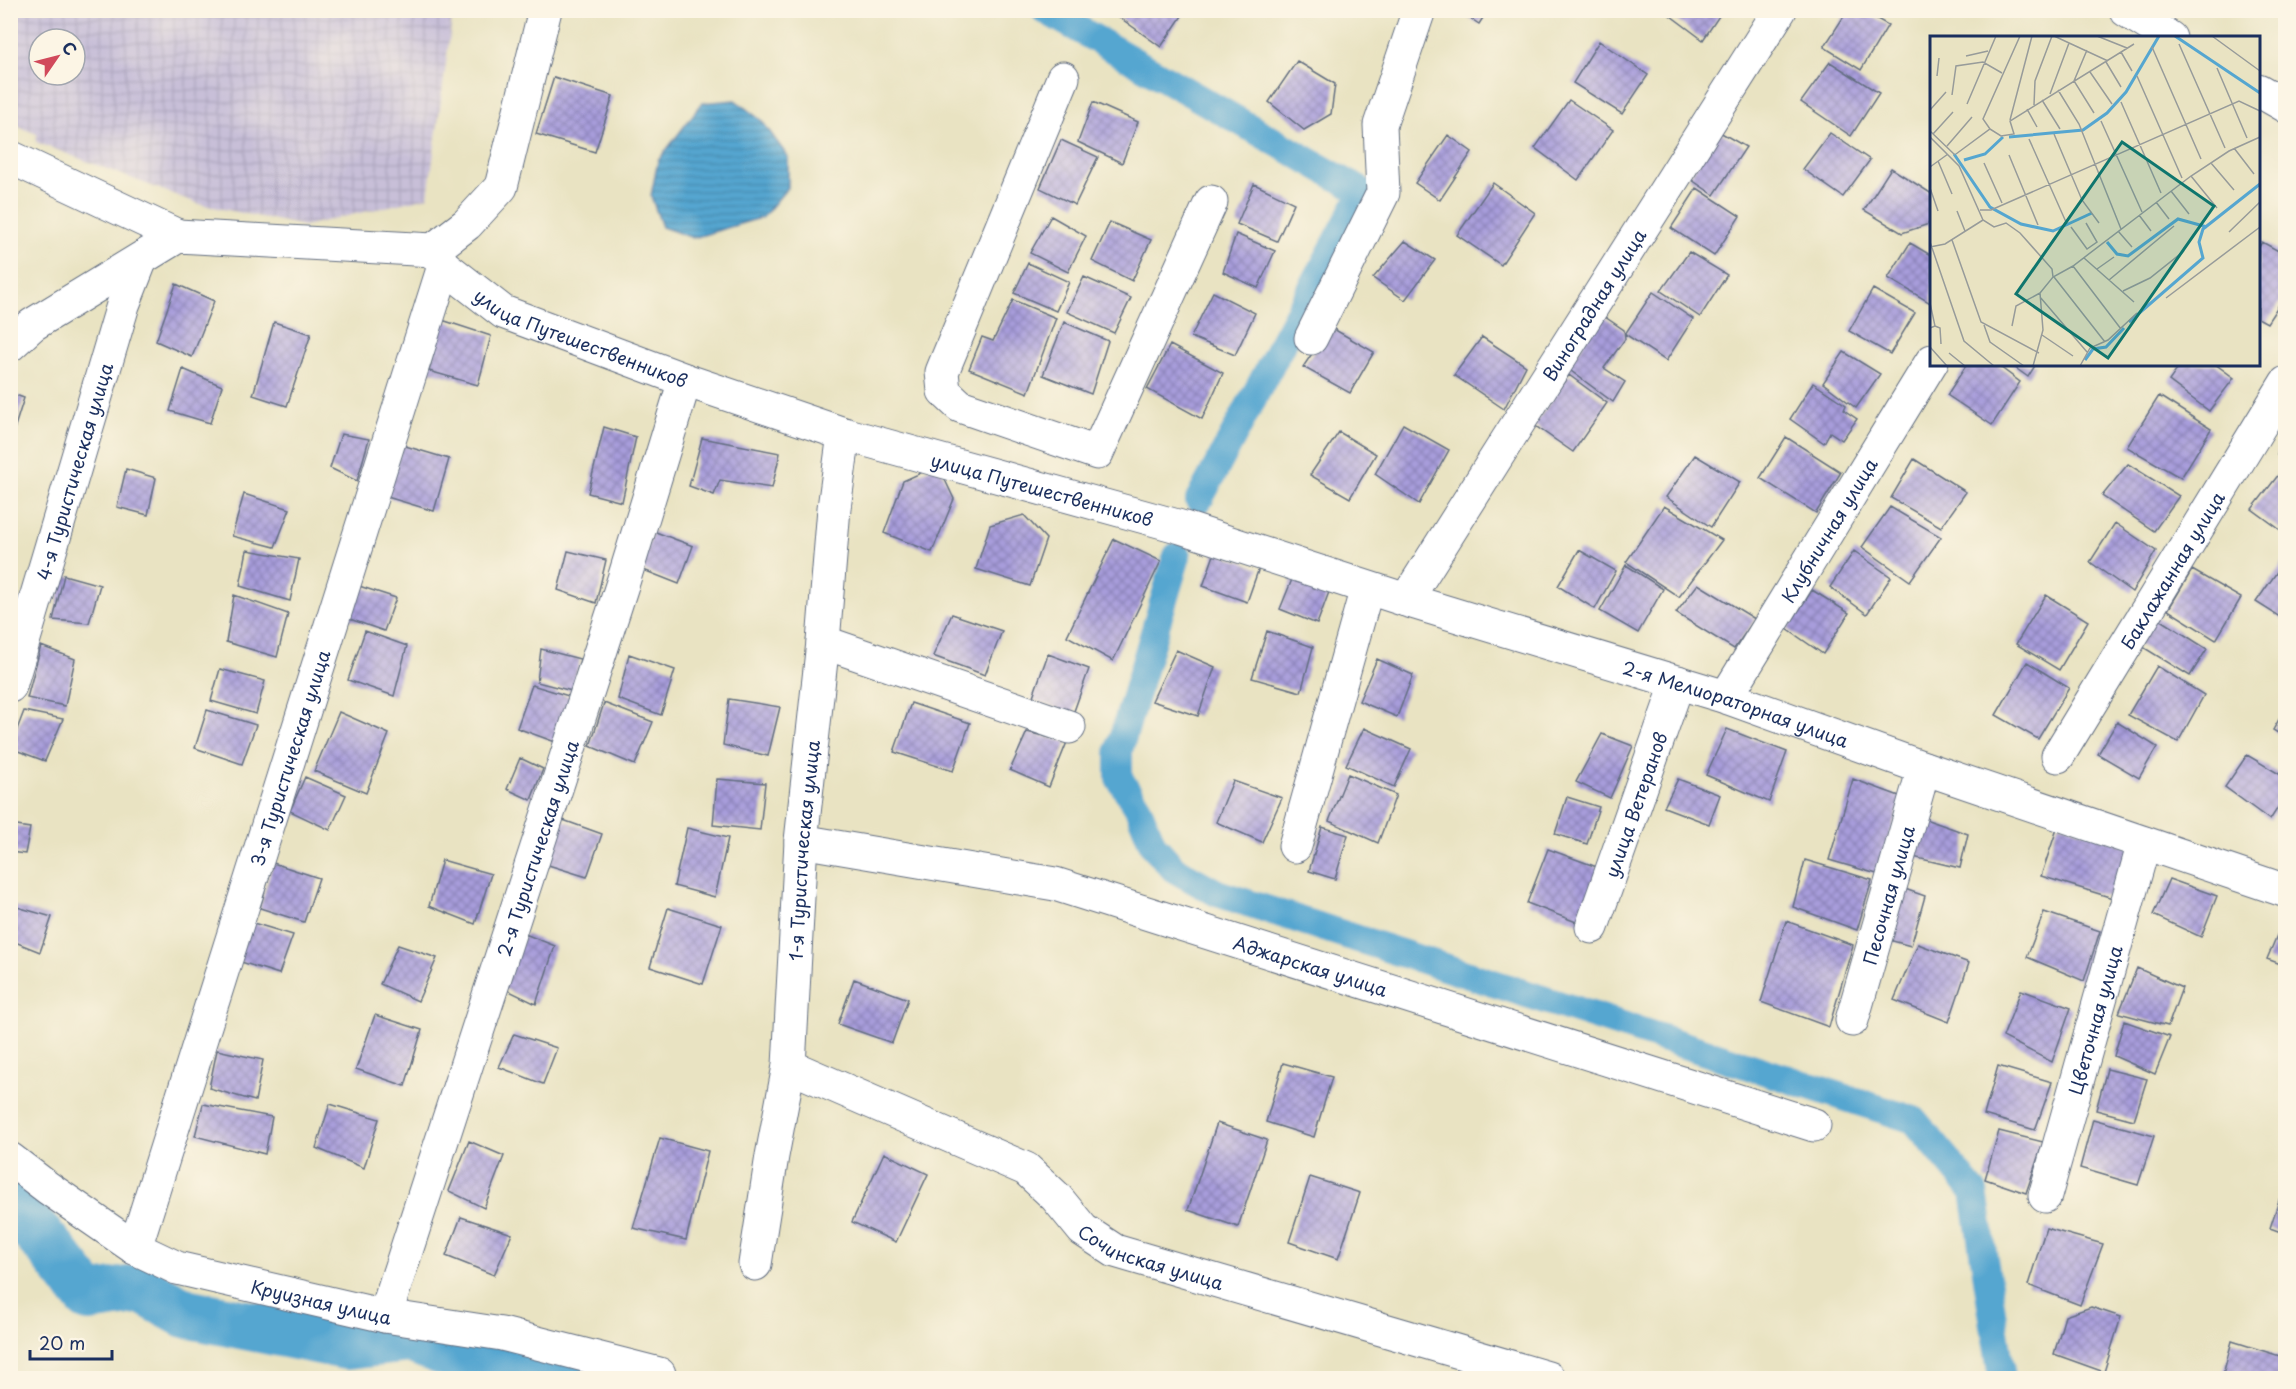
<svg xmlns="http://www.w3.org/2000/svg" width="2296" height="1389" viewBox="0 0 2296 1389" font-family="'Playpen Sans',sans-serif">
<defs>
<pattern id="industrial-grid" width="8" height="8" patternUnits="userSpaceOnUse" patternTransform="scale(1.5)"><rect width="8" height="8" fill="#c8bfd8"/><path d="M0 4h8M4 0v8" fill="none" stroke="#aba4bc"/></pattern>
<pattern id="water-rules" width="6" height="5" patternUnits="userSpaceOnUse" patternTransform="scale(1.5)"><rect width="6" height="5" fill="#55a6d0"/><path d="M0 2.5h6" fill="none" stroke="#4688ac"/></pattern>
<pattern id="building-cross-hatch" width="8" height="8" patternUnits="userSpaceOnUse" patternTransform="scale(1.5)"><rect width="8" height="8" fill="#a89ddb"/><path d="M0 0l8 8M0 8l8-8" fill="none" stroke="#8880b5"/></pattern>
</defs>
<rect width="100%" height="100%" fill="#fcf5e5"/>
<filter id="ink" filterUnits="userSpaceOnUse"><feTurbulence type="fractalNoise" baseFrequency=".0167" numOctaves="2"/><feDisplacementMap in="SourceGraphic" scale="12" xChannelSelector="R" yChannelSelector="G"/><feConvolveMatrix kernelMatrix="1 2 1 2 8 2 1 2 1" color-interpolation-filters="sRGB"/></filter>
<filter id="wash" filterUnits="userSpaceOnUse"><feTurbulence type="fractalNoise" baseFrequency=".008" numOctaves="4" result="noise"/><feDisplacementMap in="SourceGraphic" scale="24" xChannelSelector="R" yChannelSelector="G"/><feGaussianBlur stdDeviation="1.35" result="paint"/><feColorMatrix in="noise" values="0 0 0 0 0 0 0 0 0 0 0 0 0 0 0 0 0 1.4 0 .05"/><feComposite in="paint" operator="in"/></filter>
<g filter="url(#wash)">
<rect width="100%" height="100%" fill="#e9e3c2"/>
<path fill="url(#industrial-grid)" fill-rule="evenodd" d="M10,11H453L428,197L304,226L199,204L36,142L37,134L11,124ZM39,39H75V75H39Z"/>
<path fill="url(#water-rules)" stroke="#386a97" stroke-width="1.5" d="M735,100L762,121L788,157V187L763,217L693,238L662,227L651,196L658,161L702,103Z"/>
<g fill="none" stroke-linecap="round" stroke-linejoin="round">
<path stroke="#55a6d0" stroke-width="28" d="M1045,10L1363,192L1199,500
M1177,556L1119,750V778L1138,808L1153,845L1174,869L1217,893L1914,1120L1974,1192L2002,1378"/>
<path stroke="#55a6d0" stroke-width="50" d="M10,1204L51,1249L89,1297L142,1289L185,1313L346,1345L410,1338L455,1355L503,1354L564,1378"/>
</g>
<g id="blocks">
<path fill="url(#building-cross-hatch)" d="M1123,10H1186L1161,47L1119,17Z
M1458,10H1488L1479,24Z
M1663,10H1723L1703,40Z
M1848,10H1861L1888,25L1861,70L1824,47Z
M1599,41L1648,75L1622,114L1573,83Z
M1297,61L1335,84L1331,114L1304,130L1269,102Z
M1830,62L1879,93L1851,136L1801,102Z
M554,77L613,96L595,152L536,134Z
M1569,100L1613,130L1578,180L1535,148Z
M1093,102L1138,122L1122,163L1078,142Z
M1718,131L1746,147L1714,195L1689,178Z
M1830,133L1870,160L1843,197L1803,169Z
M1448,135L1472,152L1440,200L1415,183Z
M1061,140L1098,157L1075,205L1040,188Z
M1891,168L1932,194V223L1902,233L1864,210Z
M1493,183L1535,213L1501,265L1457,235Z
M1254,184L1294,203L1277,241L1237,224Z
M1697,188L1740,216L1714,256L1671,228Z
M1051,216L1086,236L1068,272L1030,253Z
M1110,222L1151,240L1132,281L1092,261Z
M1236,234L1275,251L1258,288L1223,272Z
M1405,241L1435,260L1405,300L1373,278Z
M2262,242L2286,255V294L2267,323L2258,318V248Z
M1910,243L1932,256V304L1888,278Z
M1689,252L1727,275L1700,317L1661,291Z
M1028,263L1069,282L1056,311L1014,293Z
M1084,277L1131,298L1114,333L1067,312Z
M176,284L214,301L192,357L156,341Z
M1873,289L1915,313L1890,354L1849,331Z
M1213,292L1255,313L1235,355L1191,337Z
M1653,292L1693,319L1666,361L1625,334Z
M1013,300L1056,318L1028,393L969,369L982,337L993,341Z
M1602,315L1624,330L1625,339L1604,368L1625,382L1613,402L1567,368Z
M442,320L491,336L478,385L429,371Z
M274,322L311,334L287,406L253,395Z
M1064,322L1108,341L1091,394L1043,375Z
M1330,327L1374,352L1350,393L1303,367Z
M1482,337L1526,366L1504,409L1454,375Z
M1170,345L1223,373L1202,419L1147,389Z
M1844,352L1880,374L1856,408L1823,383Z
M1967,364H1996L2020,382L1992,425L1947,395Z
M2010,364H2036L2028,377Z
M2181,364H2215L2234,378L2209,411L2169,381Z
M183,369L222,386L210,423L170,411Z
M1569,375L1607,403L1573,452L1534,425Z
M1813,383L1846,405L1844,410L1857,419L1842,440L1830,432L1824,443L1790,419Z
M10,393L24,398L11,439H10Z
M2159,396L2211,429L2181,478L2127,447Z
M1403,424L1449,450L1419,504L1375,474Z
M604,427L636,437L622,502L588,493Z
M1339,432L1376,454L1350,498L1310,475Z
M341,434L369,439L357,481L330,468Z
M1786,437L1841,472L1816,513L1760,478Z
M702,438L780,453L772,488L720,480L714,495L689,486Z
M2286,439V460L2277,454Z
M402,445L449,459L434,511L387,497Z
M1695,455L1740,482L1711,527L1666,497Z
M1914,459L1966,492L1941,527L1891,498Z
M2128,464L2179,496L2154,531L2102,496Z
M938,465L954,499L932,552L884,533L903,481Z
M126,469L156,478L148,515L117,507Z
M2283,469L2286,470V534L2252,509Z
M244,494L290,509L275,547L232,536Z
M1664,506L1722,540L1679,597L1626,562Z
M1890,507L1941,537L1910,581L1862,547Z
M1024,515L1046,539L1030,586L976,569L990,525Z
M2115,523L2156,551L2132,592L2090,562Z
M653,531L693,546L679,584L641,569Z
M1114,539L1161,561L1113,661L1067,636Z
M247,550L299,559L290,601L240,586Z
M1579,550L1616,571L1595,609L1558,586Z
M568,551L606,560L596,603L558,590Z
M1854,551L1891,577L1867,614L1830,587Z
M1215,552L1259,568L1247,602L1203,586Z
M2286,559V621L2256,602Z
M1626,565L1663,589L1638,633L1600,611Z
M2192,570L2241,598L2216,640L2168,610Z
M64,575L100,585L89,623L53,620Z
M1293,577L1329,592L1317,624L1280,609Z
M1698,584L1755,619L1734,649L1676,613Z
M359,586L396,598L384,631L344,617Z
M1812,590L1849,613L1823,654L1787,629Z
M234,595L288,614L277,657L226,642Z
M2046,595L2088,621L2059,670L2016,644Z
M952,614L1002,631L985,675L933,656Z
M2155,616L2207,649L2190,676L2138,644Z
M365,631L407,646L394,696L348,680Z
M1267,631L1313,647L1301,692L1252,678Z
M41,646L75,659L65,706L27,698Z
M541,649L580,659L572,691L537,682Z
M1176,650L1215,667L1198,716L1152,701Z
M629,654L675,670L661,715L618,699Z
M1048,654L1089,669L1073,714L1032,699Z
M1377,659L1413,675L1397,717L1359,701Z
M2027,662L2069,688L2038,739L1996,715Z
M2157,666L2204,695L2178,742L2128,715Z
M220,669L265,681L256,714L211,701Z
M532,685L572,697L558,743L517,728Z
M729,699L780,707L768,756L723,745Z
M604,703L653,722L635,765L590,746Z
M911,703L970,723L953,771L894,752Z
M2286,707V738L2273,730Z
M207,710L256,725L242,764L195,748Z
M24,711L63,719L45,761L10,748Z
M339,712L389,734L366,793L314,771Z
M2117,722L2157,747L2139,778L2098,754Z
M1364,728L1411,749L1394,787L1346,765Z
M1727,729L1787,752L1769,802L1706,775Z
M1027,732L1067,742L1049,787L1010,770Z
M1602,734L1633,746L1610,798L1576,782Z
M2247,755L2286,778V795L2270,820L2225,787Z
M520,758L543,769L531,800L507,789Z
M1348,774L1396,795L1378,843L1329,821Z
M305,777L346,795L330,830L290,811Z
M717,779L765,783L760,830L713,825Z
M1678,779L1720,795L1709,824L1664,807Z
M1853,779L1902,797L1877,874L1829,860Z
M1233,781L1282,798L1262,842L1216,822Z
M1567,797L1599,807L1587,844L1555,834Z
M1925,819L1968,834L1960,868L1913,857Z
M563,820L602,834L587,877L545,864Z
M2059,823L2131,848L2116,899L2041,876Z
M10,825L30,828L25,854L10,852Z
M1322,827L1348,835L1335,879L1309,871Z
M687,828L728,838L715,897L674,886Z
M1548,849L1605,870L1584,925L1527,903Z
M442,860L491,874L475,924L429,906Z
M1805,860L1872,880L1857,930L1793,907Z
M273,863L319,878L304,922L260,908Z
M2169,879L2217,896L2201,937L2153,915Z
M1902,888L1925,896L1911,946L1889,940Z
M10,905L52,917L40,952L10,940Z
M668,908L722,925L703,984L650,967Z
M2044,912L2100,931L2084,981L2027,957Z
M2286,914V966L2267,959Z
M1786,921L1853,945L1829,1027L1761,1002Z
M250,922L293,935L279,974L238,961Z
M525,934L555,946L536,1004L503,988Z
M1918,944L1969,963L1949,1022L1894,1000Z
M398,945L437,958L418,1001L380,984Z
M2137,968L2182,988L2168,1026L2119,1013Z
M854,979L908,999L892,1043L838,1024Z
M2021,990L2071,1008L2052,1062L2003,1037Z
M375,1015L422,1030L405,1086L356,1069Z
M2124,1021L2170,1037L2155,1074L2114,1056Z
M514,1034L557,1048L543,1084L499,1067Z
M217,1050L263,1060L255,1101L209,1088Z
M1283,1063L1332,1077L1314,1137L1266,1122Z
M1998,1066L2052,1082L2035,1130L1984,1115Z
M2107,1069L2147,1079L2134,1120L2096,1110Z
M203,1104L272,1117L265,1154L195,1136Z
M330,1104L379,1119L364,1168L316,1148Z
M2093,1119L2154,1136L2138,1185L2080,1168Z
M1217,1123L1267,1140L1238,1227L1188,1210Z
M1999,1131L2043,1142L2026,1193L1985,1179Z
M660,1138L708,1151L686,1240L633,1228Z
M469,1141L504,1156L484,1208L449,1191Z
M884,1153L928,1174L896,1242L852,1222Z
M1310,1177L1360,1193L1338,1259L1289,1242Z
M2285,1182H2286V1234L2270,1228Z
M461,1217L512,1234L494,1275L446,1256Z
M2046,1228L2103,1244L2080,1305L2028,1285Z
M2091,1307L2121,1317L2104,1372L2054,1354L2065,1316Z
M2232,1341L2283,1357L2278,1378H2222Z"/>
</g>
</g>
<g filter="url(#ink)">
<use href="#blocks" fill-opacity="0" stroke="#636e81" stroke-width="1.5"/>
<g fill="none" stroke-linecap="round" stroke-linejoin="round">
<defs>
<g id="minor">
<path d="M2126,10L2170,38"/>
<path d="M1063,78L942,372L944,391L960,406L1097,453L1211,202"/>
<path d="M2258,90L2286,106"/>
<path d="M10,157L178,236"/>
<path id="s1" d="M433,250L444,266L503,312L685,380L844,434L1181,527L1406,600L1726,697L1924,768L2286,891"/>
<path d="M433,250L467,224L501,187L545,10"/>
<path d="M1311,338L1383,193L1380,125L1419,10"/>
<path d="M10,345L32,325L178,236L433,250"/>
<path id="s2" d="M1406,600L1780,10"/>
<path d="M823,642L1069,727"/>
<path id="s3" d="M10,686L123,305L141,259"/>
<path id="s4" d="M1726,697L1932,361"/>
<path id="s5" d="M2058,756L2286,383"/>
<path id="s6" d="M801,841L1055,884L1814,1125"/>
<path d="M1295,846L1367,588"/>
<path id="s7" d="M1592,927L1678,682"/>
<path id="s8" d="M1852,1020L1924,768"/>
<path id="s9" d="M789,1066L1026,1169L1056,1197L1083,1230L1115,1251L1548,1378"/>
<path id="s10" d="M10,1159L48,1188L135,1248L177,1268L385,1316L502,1334L659,1374"/>
<path id="s11" d="M2045,1196L2144,843"/>
<path id="s12" d="M135,1248L444,266"/>
<path id="s13" d="M755,1264L772,1156L789,1066L801,841L823,642L834,508L844,434"/>
<path id="s14" d="M385,1316L624,579L685,380"/>
</g>
</defs>
<use href="#minor" stroke="#636e81" stroke-width="35"/>
<use href="#minor" stroke="#fff" stroke-width="33"/>
</g>
</g>
<g text-anchor="middle" dominant-baseline="central" stroke-width="4.5" stroke-linejoin="round" paint-order="stroke">
<g font-size="18" fill="#1b2f5e" stroke="#fcf5e5">
<text stroke="none"><textPath href="#s2" startOffset="350">Виноградная улица</textPath></text>
<text stroke="none"><textPath href="#s1" startOffset="176">улица Путешественников</textPath></text>
<text stroke="none"><textPath href="#s3" startOffset="224">4-я Туристическая улица</textPath></text>
<text stroke="none"><textPath href="#s1" startOffset="662">улица Путешественников</textPath></text>
<text stroke="none"><textPath href="#s4" startOffset="196">Клубничная улица</textPath></text>
<text stroke="none"><textPath href="#s5" startOffset="218">Баклажанная улица</textPath></text>
<text stroke="none"><textPath href="#s1" startOffset="1388">2-я Мелиораторная улица</textPath></text>
<text stroke="none"><textPath href="#s12" startOffset="514">3-я Туристическая улица</textPath></text>
<text stroke="none"><textPath href="#s7" startOffset="130">улица Ветеранов</textPath></text>
<text stroke="none"><textPath href="#s14" startOffset="492">2-я Туристическая улица</textPath></text>
<text stroke="none"><textPath href="#s13" startOffset="417">1-я Туристическая улица</textPath></text>
<text stroke="none"><textPath href="#s8" startOffset="130">Песочная улица</textPath></text>
<text stroke="none"><textPath href="#s6" startOffset="526">Аджарская улица</textPath></text>
<text stroke="none"><textPath href="#s11" startOffset="183">Цветочная улица</textPath></text>
<text stroke="none"><textPath href="#s9" startOffset="416">Сочинская улица</textPath></text>
<text stroke="none"><textPath href="#s10" startOffset="348">Круизная улица</textPath></text>
</g>
</g>
<g transform="translate(1930 36)">
<rect width="330" height="330" fill="#e9e3c2"/>
<path fill="none" stroke="#55a6d0" stroke-width="3" d="M245,0L330,57M79,101L153,94L177,77L196,56L229,0M24,118L60,171L91,188L123,195L162,177M34,124L55,118L73,101M177,206L187,218L198,220L248,183L277,191M199,286L273,222L269,206L273,193L330,148M155,324L163,313L176,311L194,292"/>
<path fill="none" stroke="#979b9a" stroke-width="1.5" d="M124,0L178,25M167,0L197,12M282,0L330,35M249,8L295,112M222,11L271,123M157,14L144,45L164,77M191,16L202,35M36,20L58,15M176,26L191,51M287,32L317,102M160,36L182,68M7,40L9,22M207,40L252,142M128,54L149,88L191,193M120,58L139,7M22,59L26,30L53,26L72,37M112,64L130,93M191,66L231,157M37,68L66,0M104,69L105,45L122,0M97,73L107,91M0,74L16,56M80,84L102,0M171,85L212,176M60,93L53,83L90,0M0,95L25,119M3,98L23,76M124,98L152,164L169,187M0,101L29,130L53,184L64,191L76,187L90,197L122,233L123,241M99,103L136,186M17,110L42,81M304,112L324,138M26,118L60,93L71,100L84,98L80,85L204,8M79,119L108,189M8,125L22,158M54,127L72,167M281,127L304,154M0,131L18,118M261,140L287,172M0,152L8,175M241,155L259,178M226,166L239,183M50,174H61L309,65L330,75M27,175L35,195M209,179L221,195M141,191L157,213L167,206L156,187M188,195L202,211M299,196L330,166M22,204L51,286L109,317M0,206L34,305L64,330M0,211L15,208L53,184M154,222L204,266M143,230L191,293M167,233L184,221M124,241L175,306M179,244L244,190M193,255L220,242L254,215M110,261L157,316M236,262L330,191M0,267L5,290L0,292M54,289L60,306L94,330M5,290L10,292L11,308M82,290L86,270L110,257M112,299L143,320M0,311L17,330M19,317L35,330M103,330L113,294L110,257L123,241L143,230L261,140L299,115L330,101M150,330L160,312L178,304L207,277"/>
<path fill="#0f766e" fill-opacity="0.15" stroke="#0f766e" stroke-width="3" d="M192,106L284,170L178,322L86,258Z"/>
<rect width="330" height="330" fill="none" stroke="#1b2f5e" stroke-width="3"/>
</g>
<rect width="2296" height="1389" fill="none" stroke="#fcf5e5" stroke-width="36"/>
<g transform="translate(57 57) rotate(55)"><circle r="28" fill="#fcf5e5" stroke="#a2a6af" stroke-width="1.5"/>
<path d="M0-4.5L10 22L0 15L-10 22Z" fill="#d1495b"/>
<text y="-9" font-size="16" font-weight="bold" text-anchor="middle" fill="#1b2f5e">С</text>
</g>
<path d="M30 1350v9h82v-9" fill="none" stroke="#1b2f5e" stroke-width="3"/>
<text x="39" y="1350" font-size="18" fill="#1b2f5e" stroke="#fcf5e5" stroke-width="4.5" paint-order="stroke">20 m</text>
</svg>
